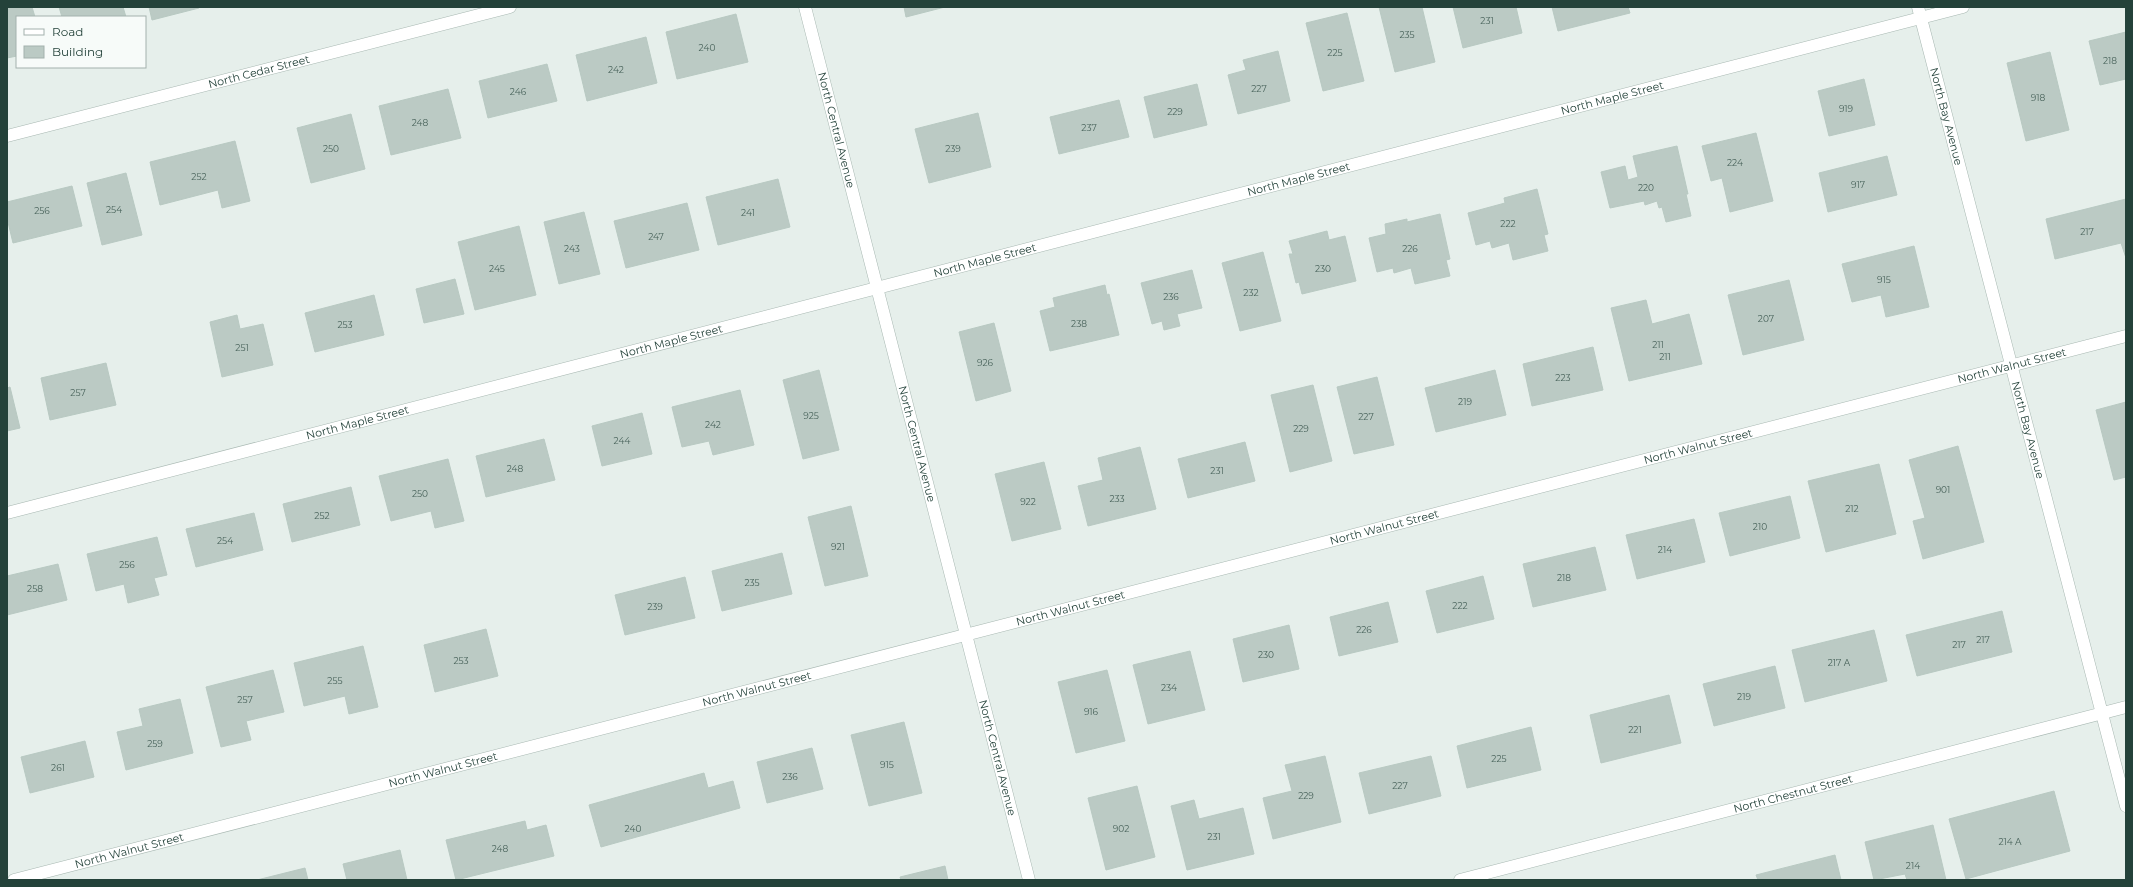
<svg xmlns="http://www.w3.org/2000/svg" width="2133" height="887" viewBox="0 0 2133 887" font-family="Montserrat,sans-serif">
<rect width="100%" height="100%" fill="#e6efeb"/>
<path fill="#bbcac4" stroke="#b8c9c2" d="M7,7H32L35,17H17V56L7,58Z
M59,7H123L126,17H62Z
M149,7H198L199,8L152,20Z
M904,7H945L906,17Z
M1379,7H1422L1435,62L1395,72Z
M1453,7H1516L1522,33L1463,48Z
M1552,7H1628L1630,13L1558,31Z
M1347,13L1364,81L1323,91L1306,23Z
M736,14L748,62L677,79L666,32Z
M2126,32V79L2100,85L2089,41Z
M646,37L657,83L587,101L576,55Z
M1278,51L1290,101L1238,114L1228,75L1246,70L1243,60Z
M2050,52L2069,130L2026,141L2007,63Z
M547,64L557,101L488,118L479,81Z
M1864,79L1875,125L1829,136L1818,91Z
M1197,84L1207,125L1154,138L1144,97Z
M448,89L461,138L391,155L379,106Z
M1119,100L1129,137L1059,154L1050,117Z
M978,113L991,167L929,183L915,129Z
M351,114L365,169L311,183L297,128Z
M1756,133L1773,201L1730,212L1722,178L1711,181L1702,146Z
M235,141L250,201L222,208L218,190L160,205L150,162Z
M1677,146L1688,194H1686L1691,216L1666,222L1662,207L1659,208L1657,201L1645,205L1644,201L1610,208L1601,172L1625,166L1628,180L1638,177L1633,156Z
M1887,156L1897,195L1828,212L1819,173Z
M126,173L142,235L102,245L87,183Z
M778,179L790,227L718,245L706,197Z
M72,186L82,226L13,243L7,218V202Z
M1537,189L1548,234L1544,235L1548,251L1513,260L1509,243L1492,248L1490,241L1476,245L1468,213L1505,203L1504,198Z
M2126,199V258L2121,243L2055,259L2046,219Z
M687,203L699,250L626,268L614,221Z
M584,212L600,274L559,284L544,222Z
M1440,214L1450,259L1446,260L1450,276L1415,284L1411,268L1394,273L1393,268L1377,272L1369,238L1386,234L1385,224L1407,219V222Z
M519,226L536,295L475,310L458,242Z
M1327,231L1329,240L1345,236L1356,281L1302,294L1299,282L1296,283L1289,254H1293L1289,241Z
M1914,246L1929,307L1886,317L1881,295L1852,302L1842,264Z
M1263,252L1281,321L1240,331L1222,263Z
M1192,270L1202,308L1177,314L1180,326L1164,330L1162,321L1152,324L1141,283Z
M455,279L464,314L424,323L416,289Z
M1789,280L1804,340L1743,355L1728,295Z
M1105,285L1107,295L1109,294L1119,335L1050,351L1040,311L1055,307L1053,298Z
M374,295L384,335L315,352L305,313Z
M1646,300L1652,324L1689,314L1702,364L1629,381L1611,308Z
M237,315L240,329L263,324L273,365L222,377L210,322Z
M994,323L1011,391L976,401L959,332Z
M1593,347L1603,390L1532,406L1523,364Z
M106,363L116,405L50,420L41,378Z
M819,370L839,450L803,459L783,380Z
M1495,370L1506,415L1436,432L1425,388Z
M1377,377L1394,445L1354,454L1337,387Z
M1313,385L1332,461L1290,472L1271,395Z
M10,387L20,428L7,431V388Z
M740,390L754,445L713,455L709,441L682,447L672,407Z
M2126,402V477L2114,480L2096,410Z
M642,413L652,454L602,466L592,426Z
M544,439L555,480L486,497L476,456Z
M1245,442L1255,481L1188,498L1178,459Z
M1958,446L1984,542L1923,559L1913,521L1925,518L1909,460Z
M1140,447L1156,509L1088,526L1078,486L1103,480L1098,458Z
M448,459L464,521L435,528L431,511L391,521L379,476Z
M1044,462L1061,529L1012,541L995,474Z
M1879,464L1896,534L1826,552L1808,481Z
M351,487L360,525L292,542L283,504Z
M1790,496L1800,538L1730,556L1719,513Z
M851,506L868,576L825,586L808,517Z
M254,513L263,550L196,567L186,529Z
M1694,519L1705,562L1637,579L1626,535Z
M157,537L167,575L154,578L159,595L128,603L124,584L96,591L87,554Z
M1595,547L1606,590L1533,607L1523,564Z
M782,553L792,594L722,611L712,571Z
M58,564L67,600L7,615V576Z
M1483,576L1494,619L1437,633L1426,591Z
M685,577L695,618L625,635L615,595Z
M1388,602L1398,642L1339,656L1330,617Z
M2002,611L2012,652L1917,676L1906,635Z
M1289,625L1299,669L1243,682L1233,639Z
M486,629L498,676L435,692L424,645Z
M1874,630L1887,681L1805,702L1792,650Z
M363,646L378,707L349,714L345,696L304,706L294,663Z
M1190,651L1205,710L1148,724L1133,665Z
M1775,666L1785,708L1714,726L1703,684Z
M273,670L284,712L246,721L251,740L221,747L206,687Z
M1107,670L1125,741L1076,753L1058,682Z
M1669,695L1681,743L1601,763L1590,715Z
M180,699L193,753L126,770L117,732L143,726L139,709Z
M904,722L922,793L869,806L851,735Z
M1531,727L1541,770L1467,788L1457,746Z
M85,741L94,777L30,793L21,757Z
M812,748L823,789L767,803L757,762Z
M1325,756L1341,822L1273,839L1263,798L1292,791L1285,765Z
M1431,756L1441,796L1369,814L1359,773Z
M704,773L708,788L733,781L740,808L601,847L589,805Z
M1137,786L1155,857L1106,870L1088,798Z
M2054,791L2070,851L1966,879L1949,819Z
M1194,800L1199,819L1243,808L1254,854L1187,870L1171,806Z
M525,821L527,830L546,825L554,856L456,880L446,840Z
M1933,825L1946,880H1907L1905,874L1874,880L1865,842Z
M400,850L407,880H347L343,864Z
M1835,855L1841,880H1758L1756,875Z
M945,866L948,880H901L900,877Z
M305,868L308,880H257Z"/>
<g fill="none" stroke-linecap="round" stroke-linejoin="round">
<defs>
<g id="street">
<path id="s1" d="M805,7L1029,880"/>
<path id="s2" d="M1918,7L2126,806"/>
<path id="s3" d="M7,136L510,7"/>
<path id="s4" d="M7,513L1963,7"/>
<path id="s5" d="M14,880L2126,336"/>
<path id="s6" d="M1460,880L2126,707"/>
</g>
</defs>
<use href="#street" stroke="#a8b8b2" stroke-width="13"/>
<use href="#street" stroke="#fff" stroke-width="12"/>
</g>
<g text-anchor="middle" dominant-baseline="central" stroke-width="3.5" stroke-linejoin="round" paint-order="stroke">
<g font-size="9" fill="#4a645c">
<text x="1487" y="20">231</text>
<text x="1407" y="34">235</text>
<text x="707" y="47">240</text>
<text x="1335" y="52">225</text>
<text x="2110" y="60">218</text>
<text x="616" y="69">242</text>
<text x="1259" y="88">227</text>
<text x="518" y="91">246</text>
<text x="2038" y="97">918</text>
<text x="1846" y="108">919</text>
<text x="1175" y="111">229</text>
<text x="420" y="122">248</text>
<text x="1089" y="127">237</text>
<text x="331" y="148">250</text>
<text x="953" y="148">239</text>
<text x="1735" y="162">224</text>
<text x="199" y="176">252</text>
<text x="1858" y="184">917</text>
<text x="1646" y="187">220</text>
<text x="114" y="209">254</text>
<text x="42" y="210">256</text>
<text x="748" y="212">241</text>
<text x="1508" y="223">222</text>
<text x="2087" y="231">217</text>
<text x="656" y="236">247</text>
<text x="572" y="248">243</text>
<text x="1410" y="248">226</text>
<text x="497" y="268">245</text>
<text x="1323" y="268">230</text>
<text x="1884" y="279">915</text>
<text x="1251" y="292">232</text>
<text x="1171" y="296">236</text>
<text x="1766" y="318">207</text>
<text x="1079" y="323">238</text>
<text x="345" y="324">253</text>
<text x="1658" y="344">211</text>
<text x="242" y="347">251</text>
<text x="1665" y="356">211</text>
<text x="985" y="362">926</text>
<text x="1563" y="377">223</text>
<text x="78" y="392">257</text>
<text x="1465" y="401">219</text>
<text x="811" y="415">925</text>
<text x="1366" y="416">227</text>
<text x="713" y="424">242</text>
<text x="1301" y="428">229</text>
<text x="622" y="440">244</text>
<text x="515" y="468">248</text>
<text x="1217" y="470">231</text>
<text x="1943" y="489">901</text>
<text x="420" y="493">250</text>
<text x="1117" y="498">233</text>
<text x="1028" y="501">922</text>
<text x="1852" y="508">212</text>
<text x="322" y="515">252</text>
<text x="1760" y="526">210</text>
<text x="225" y="540">254</text>
<text x="838" y="546">921</text>
<text x="1665" y="549">214</text>
<text x="127" y="564">256</text>
<text x="1564" y="577">218</text>
<text x="752" y="582">235</text>
<text x="35" y="588">258</text>
<text x="1460" y="605">222</text>
<text x="655" y="606">239</text>
<text x="1364" y="629">226</text>
<text x="1983" y="639">217</text>
<text x="1959" y="644">217</text>
<text x="1266" y="654">230</text>
<text x="461" y="660">253</text>
<text x="1839" y="662">217 A</text>
<text x="335" y="680">255</text>
<text x="1169" y="687">234</text>
<text x="1744" y="696">219</text>
<text x="245" y="699">257</text>
<text x="1091" y="711">916</text>
<text x="1635" y="729">221</text>
<text x="155" y="743">259</text>
<text x="1499" y="758">225</text>
<text x="887" y="764">915</text>
<text x="58" y="767">261</text>
<text x="790" y="776">236</text>
<text x="1400" y="785">227</text>
<text x="1306" y="795">229</text>
<text x="633" y="828">240</text>
<text x="1121" y="828">902</text>
<text x="1214" y="836">231</text>
<text x="2010" y="841">214 A</text>
<text x="500" y="848">248</text>
<text x="1913" y="865">214</text>
</g>
<g font-size="11" fill="#24423a" stroke="#f7fbf9">
<text stroke="none"><textPath href="#s3" startOffset="260">North Cedar Street</textPath></text>
<text stroke="none"><textPath href="#s4" startOffset="1658">North Maple Street</textPath></text>
<text stroke="none"><textPath href="#s2" startOffset="113">North Bay Avenue</textPath></text>
<text stroke="none"><textPath href="#s1" startOffset="127">North Central Avenue</textPath></text>
<text stroke="none"><textPath href="#s4" startOffset="1334">North Maple Street</textPath></text>
<text stroke="none"><textPath href="#s4" startOffset="1010">North Maple Street</textPath></text>
<text stroke="none"><textPath href="#s4" startOffset="686">North Maple Street</textPath></text>
<text stroke="none"><textPath href="#s5" startOffset="2063">North Walnut Street</textPath></text>
<text stroke="none"><textPath href="#s4" startOffset="362">North Maple Street</textPath></text>
<text stroke="none"><textPath href="#s2" startOffset="437">North Bay Avenue</textPath></text>
<text stroke="none"><textPath href="#s1" startOffset="451">North Central Avenue</textPath></text>
<text stroke="none"><textPath href="#s5" startOffset="1739">North Walnut Street</textPath></text>
<text stroke="none"><textPath href="#s5" startOffset="1415">North Walnut Street</textPath></text>
<text stroke="none"><textPath href="#s5" startOffset="1091">North Walnut Street</textPath></text>
<text stroke="none"><textPath href="#s5" startOffset="767">North Walnut Street</textPath></text>
<text stroke="none"><textPath href="#s1" startOffset="775">North Central Avenue</textPath></text>
<text stroke="none"><textPath href="#s5" startOffset="443">North Walnut Street</textPath></text>
<text stroke="none"><textPath href="#s6" startOffset="344">North Chestnut Street</textPath></text>
<text stroke="none"><textPath href="#s5" startOffset="119">North Walnut Street</textPath></text>
</g>
</g>
<rect width="2133" height="887" fill="none" stroke="#24423a" stroke-width="16"/>
<rect x="16" y="16" width="130" height="52" fill="#f7fbf9" stroke="#a3b1ad"/>
<rect x="24" y="29" width="20" height="6" fill="#ffffff" stroke="#a3b1ad"/>
<text x="52" y="36" font-size="12" fill="#24423a">Road</text>
<rect x="24" y="46" width="20" height="12" fill="#bbcac4" stroke="#a3b1ad"/>
<text x="52" y="56" font-size="12" fill="#24423a">Building</text>
</svg>
